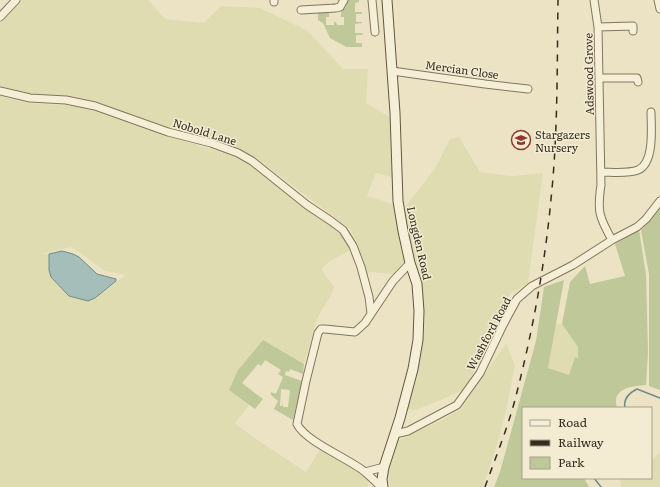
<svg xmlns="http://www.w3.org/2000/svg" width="660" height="487" viewBox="0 0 660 487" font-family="Literata,serif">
<rect width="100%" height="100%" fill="#ebe3c4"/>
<path fill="#e0dcb2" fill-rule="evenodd" d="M21,0H148L165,19L204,23L221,6L260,8L308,31L343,69H368L366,103L390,117L392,177L376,173L367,196L393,204L398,232L406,258L402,265L395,274L372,272L364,274L357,242L350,229L260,161L234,146L168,129L117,110L91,102L61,96L22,93L0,86V22Z
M0,96L27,103L74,106L103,113L116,116L170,137L244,159L261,171L324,219L344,238L351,250L331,260L321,269L334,287L333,291L317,319L304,364L263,340L238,370L229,390L250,404L235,423L253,437L306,472L321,448L368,477V487H0ZM72,247L105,271L126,275L95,298L51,277L49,270V254H40Z
M459,137L480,172L513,176L543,173L528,283L510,294L470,379L462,391L416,410H405L418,369L424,314L422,286L403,210L436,167L450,139Z
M556,324H562L578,347V358L575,357L569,375L547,369Z
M506,343L515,365L507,406L499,438L483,487H390L387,472L399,440L440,421L462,408Z
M660,452V487H621L620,478H651V461Z"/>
<path fill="#bfc899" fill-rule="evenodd" d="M348,0H359V2L355,3V12H362V14H356V22H362V23L355,24V33H362L363,35H356V43H362V47H346L330,38L323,23L318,20V11H329V17H326V25H334V22H336L337,25H344V17H341V11L346,7Z
M660,206V390L649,386V274L641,230L645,226Z
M639,230L646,275L648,351L646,385C632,386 611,388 617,408H523V478H584L589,487H494L500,472L536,341L544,287L564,280L548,368L569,375L575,357L578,358V347L562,324L570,282L585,266L590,284L625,276L615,244Z
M263,340L304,364L303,374L290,369L289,372L286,371L285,375L302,381L293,420L274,409L278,401L271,395V392L276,394L283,377L278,374L281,370L265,360L261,366L258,364L242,383L263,399L255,409L229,390L238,370ZM281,389L290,390L288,407H283V403L282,406H280Z"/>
<path fill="#a6beb9" stroke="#6d8c87" d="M62,251L73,254L79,257L97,274L116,279V281L95,298L88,301L69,296L51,277L49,270V254Z"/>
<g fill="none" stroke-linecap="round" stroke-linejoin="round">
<path stroke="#6d8c87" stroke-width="1.5" d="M625,408C623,399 629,393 637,389L660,398
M594,478L601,487"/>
<defs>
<path id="street" d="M274,0V2
M372,0L375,32
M594,0L598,27L601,185C597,211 599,217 612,240
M658,0L660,9
M301,10L336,8L340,7L344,0
M0,17L16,0
M598,27L633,26V31
M392,71L485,84L528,89
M599,78H637L638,82
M0,91L30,98L66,100L95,106L168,132L211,143L238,153L252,161L307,205L331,221L343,230L353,246L361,267L369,297L371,313
M601,172C612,172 627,174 638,170C655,163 651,126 651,112
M395,434L408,431L457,405L480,373L503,325L517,299L532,286L573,265L612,240L637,227L646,219L660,201
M365,472L384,467
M381,487C376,482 371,477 365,472C348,458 306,442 297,424L306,381L318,333L321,329H325L355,332L365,323L393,281L410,263"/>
<path id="secondary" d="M383,487L382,479L384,467L400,418L413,369L418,340L419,311L417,284L410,263L403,231L398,201L395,113L387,0"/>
</defs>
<use href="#street" stroke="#84755c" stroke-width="9"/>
<use href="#secondary" stroke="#66563f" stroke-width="11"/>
<use href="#street" stroke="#f6efd7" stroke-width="7"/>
<use href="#secondary" stroke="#f6efd7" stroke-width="9"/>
<path stroke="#352c1f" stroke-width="1.5" stroke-dasharray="7 7" stroke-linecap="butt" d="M485,487C496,456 509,425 517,392C533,329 545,264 551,199C558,133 557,66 558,0"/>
</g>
<defs>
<symbol id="school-ring" viewBox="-11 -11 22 22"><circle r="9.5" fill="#f3ecd3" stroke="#8f3830" stroke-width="1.5"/><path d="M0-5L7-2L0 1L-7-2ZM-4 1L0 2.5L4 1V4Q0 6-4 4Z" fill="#8f3830"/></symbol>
</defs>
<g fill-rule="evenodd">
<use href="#school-ring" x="510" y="129" width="22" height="22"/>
</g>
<g text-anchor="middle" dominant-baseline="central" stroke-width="3" stroke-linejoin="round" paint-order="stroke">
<g font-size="11" fill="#352c1f" stroke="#f3ecd3">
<text transform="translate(462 69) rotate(8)">Mercian Close</text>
<text transform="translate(588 74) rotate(-91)">Adswood Grove</text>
<text transform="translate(205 131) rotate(17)">Nobold Lane</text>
<text transform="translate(420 243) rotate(77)">Longden Road</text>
<text transform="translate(488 333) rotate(-62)">Washford Road</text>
</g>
<g font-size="11" fill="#352c1f" stroke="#f3ecd3" text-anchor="start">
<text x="535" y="134">Stargazers<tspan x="535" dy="13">Nursery</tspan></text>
</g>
</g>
<rect x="522" y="407" width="130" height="72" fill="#f3ecd3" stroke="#a79f8b"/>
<rect x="530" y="420" width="20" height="6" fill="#f6efd7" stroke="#a79f8b"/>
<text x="558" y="427" font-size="12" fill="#352c1f">Road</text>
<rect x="530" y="440" width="20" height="6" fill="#352c1f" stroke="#a79f8b"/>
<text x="558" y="447" font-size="12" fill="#352c1f">Railway</text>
<rect x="530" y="457" width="20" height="12" fill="#bfc899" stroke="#a79f8b"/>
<text x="558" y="467" font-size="12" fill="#352c1f">Park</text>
</svg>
